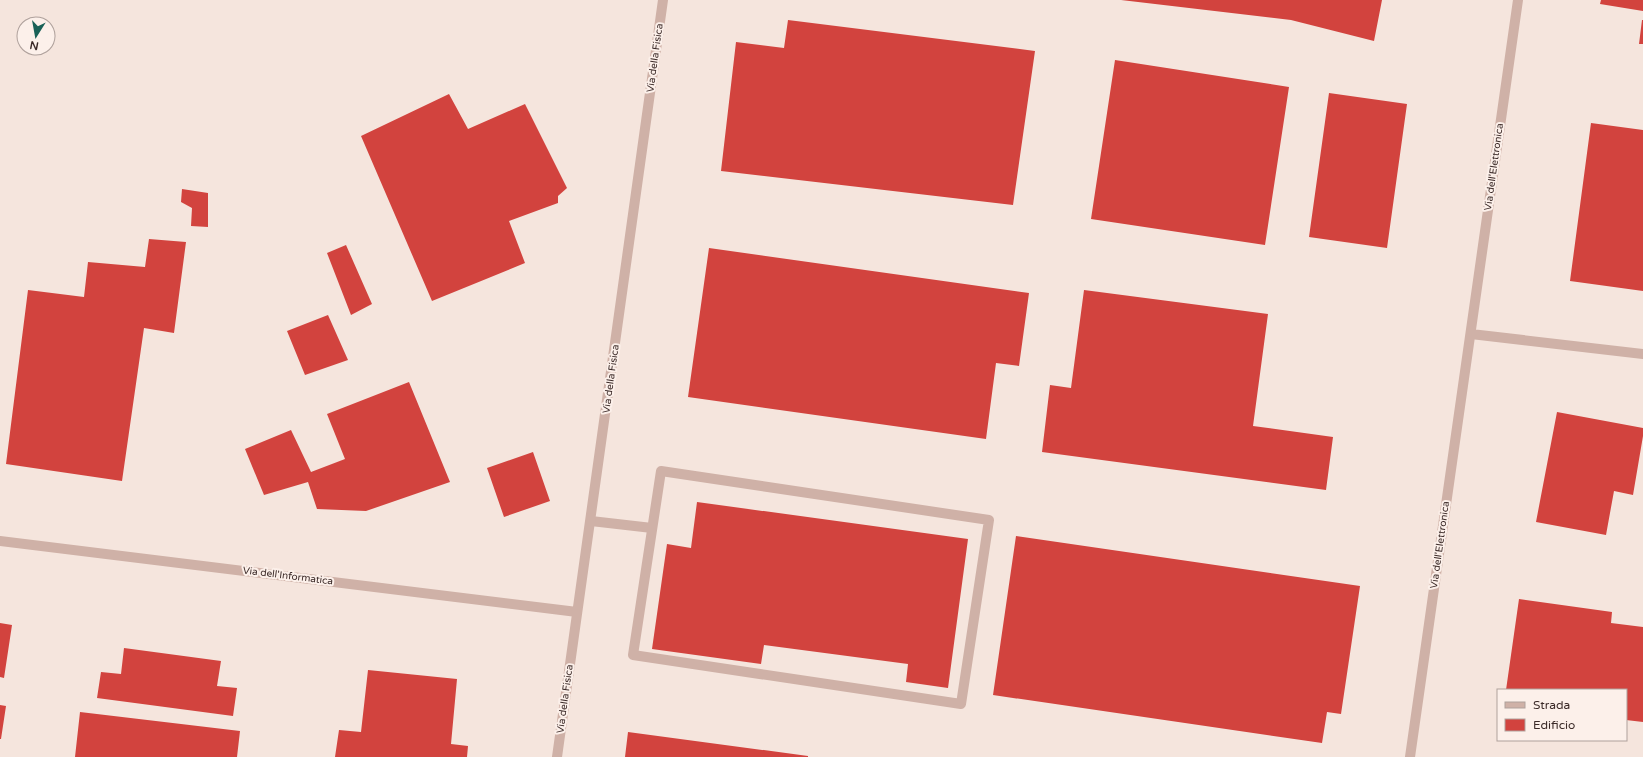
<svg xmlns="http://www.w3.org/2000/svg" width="1643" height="757" viewBox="0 0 1643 757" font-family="'Varela Round',sans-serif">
<rect width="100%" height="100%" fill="#f5e5dd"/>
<path fill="#d2433e" d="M1121,0H1382L1374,41L1291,20Z
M1601,0H1643V11L1600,4Z
M788,20L1035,51L1013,205L721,171L736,42L784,48Z
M1642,20H1643V44H1639Z
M1115,60L1289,87L1265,245L1091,219Z
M1329,93L1407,104L1387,248L1309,237Z
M449,94L468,129L525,104L567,188L558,196V203L509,221L525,263L432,301L361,136Z
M1591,123L1643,130V291L1570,281Z
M182,189L208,193V227L191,226L192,208L181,202Z
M149,239L186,242L174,333L144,328L122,481L6,464L28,290L84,297L88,262L145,267Z
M346,245L372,304L351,315L327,253Z
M709,248L1029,293L1019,366L996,363L986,439L688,397Z
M1084,290L1268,314L1253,426L1333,437L1326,490L1042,452L1050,385L1071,388Z
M328,315L348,360L305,375L287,331Z
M409,382L450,482L366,511L317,509L308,482L264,495L245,449L291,430L311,472L345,459L327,414Z
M1557,412L1643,428V436L1633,495L1614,491L1606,535L1536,522Z
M533,452L550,501L504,517L487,468Z
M697,502L968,539L948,688L906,682L908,664L764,645L761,664L652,649L667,544L691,548Z
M1016,536L1360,586L1341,714L1327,712L1322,743L993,695Z
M1519,599L1612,612L1611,623L1643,627V722L1626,720V690H1506Z
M0,623L12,625L4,678L0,677Z
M124,648L221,661L217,686L237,688L233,716L97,698L101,672L121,674Z
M368,670L457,679L451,744L468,746L467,757H335L339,730L361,732Z
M0,705L6,706L1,739H0Z
M80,712L240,731L237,757H75Z
M628,732L808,756V757H625Z"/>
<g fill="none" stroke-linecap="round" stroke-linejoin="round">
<path stroke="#cfb1a7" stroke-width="10" d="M661,471L989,520L961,704L633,655Z
M591,521L652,528"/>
<path stroke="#cfb1a7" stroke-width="10" d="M1471,334L1643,354
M0,541L577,612
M557,757L663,0
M1410,757L1518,0"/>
</g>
<g text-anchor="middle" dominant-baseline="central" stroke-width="4" stroke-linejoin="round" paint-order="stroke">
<g font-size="10" fill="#3b2a28" stroke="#fcf0ea">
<text transform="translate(655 58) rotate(-82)">Via della Fisica</text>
<text transform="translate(1494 167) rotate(-82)">Via dell'Elettronica</text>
<text transform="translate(611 379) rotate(-82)">Via della Fisica</text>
<text transform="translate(1440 545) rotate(-82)">Via dell'Elettronica</text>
<text transform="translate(288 576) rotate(7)">Via dell'Informatica</text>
<text transform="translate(565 699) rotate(-82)">Via della Fisica</text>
</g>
</g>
<rect x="1497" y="689" width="130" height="52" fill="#fcf0ea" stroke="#afa19c"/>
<rect x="1505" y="702" width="20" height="6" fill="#cfb1a7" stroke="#afa19c"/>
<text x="1533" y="709" font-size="12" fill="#3b2a28">Strada</text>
<rect x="1505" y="719" width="20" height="12" fill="#d2433e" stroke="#afa19c"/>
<text x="1533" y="729" font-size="12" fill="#3b2a28">Edificio</text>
<g transform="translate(36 36) rotate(191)"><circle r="19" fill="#fcf0ea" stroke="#afa19c"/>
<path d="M0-3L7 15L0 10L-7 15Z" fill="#196157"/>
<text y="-6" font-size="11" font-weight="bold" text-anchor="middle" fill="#3b2a28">N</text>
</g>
</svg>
